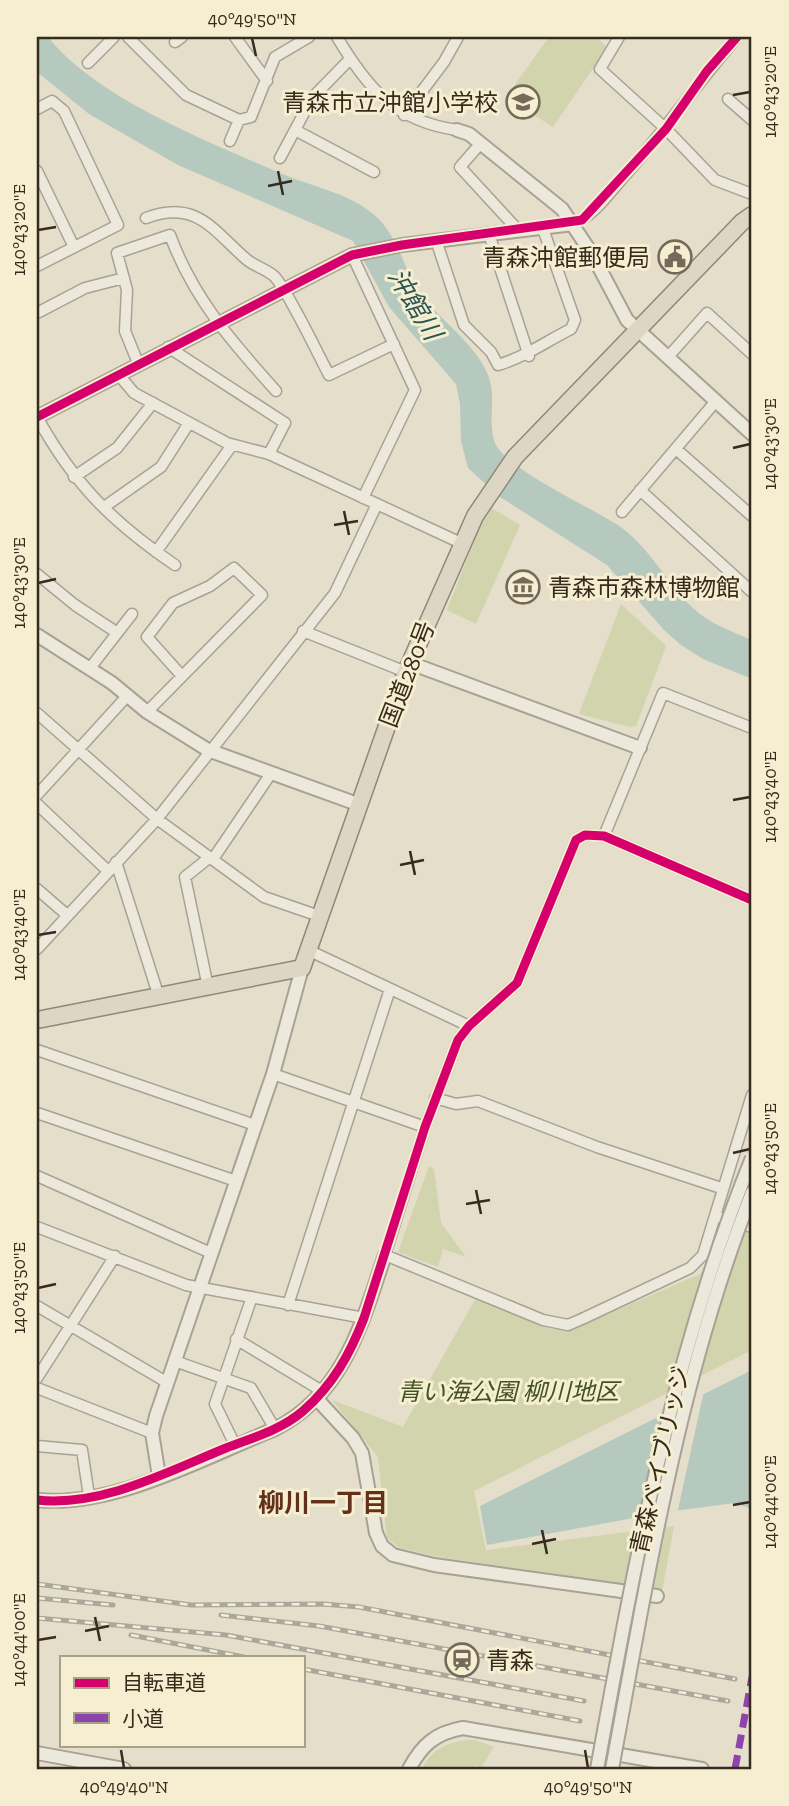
<svg xmlns="http://www.w3.org/2000/svg" width="789" height="1806" viewBox="0 0 789 1806" font-family="'Zilla Slab','Noto Sans JP',serif">
<rect width="100%" height="100%" fill="#e4deca"/>
<path fill="#d1d4ac" d="M549,37H597L607,48L553,127L510,100L509,93Z
M488,506L520,525L476,624L447,610Z
M621,604L666,646L636,726L630,727L579,714Z
M429,1166L434,1169L441,1223L466,1257L443,1249L438,1267L398,1252Z
M752,1214V1350L474,1491L486,1550L674,1526L662,1591L434,1556L398,1547L387,1538L378,1457L332,1400L403,1427L476,1298L551,1329H573L700,1274Z
M475,1740L494,1747L480,1769L475,1765L472,1769H422C433,1747 451,1740 475,1740Z"/>
<path fill="#b6c9bf" d="M37,37H48C96,98 209,142 280,173C309,186 346,192 372,213C397,233 401,263 418,289C437,319 474,341 488,375C497,397 487,422 495,443C507,471 594,508 622,528C651,550 667,583 692,607C709,624 731,631 752,640V679L703,659L681,645L664,630L607,565L500,497L468,468L461,441L460,404L456,384L389,307L353,241L178,165L89,114L37,72Z
M752,1370V1509L735,1503L666,1512L487,1545L480,1506Z"/>
<path fill="#e4deca" d="M704,1391L677,1514L639,1521L663,1411Z"/>
<g fill="none" stroke-linecap="round" stroke-linejoin="round">
<defs>
<path id="minor" d="M128,37L186,95L239,120L251,117L275,57L309,37
M235,37L267,81
M337,37C368,89 395,121 457,130
M619,37L600,69L666,129L715,180L752,194
M175,42L182,37
M88,63L114,37
M728,99L752,120
M37,109L52,101L64,111L118,225L37,266
M404,115L444,62L458,37
M295,130L374,172
M230,141L239,120
M480,144L460,167L517,229
M280,158L312,98L350,59
M37,171L74,247
M146,218C196,199 213,230 246,259C254,266 266,269 274,276C287,289 318,354 329,375L394,344
M573,224C593,216 607,196 621,180C662,134 697,84 737,37
M489,234L529,356
M436,240L464,325L491,352L498,365C527,356 545,342 571,329L575,320L542,226
M352,255L415,390L363,498
M37,313L85,288L124,278
M168,347L285,423L269,454
M668,357L707,313L752,354
M138,363L125,331L127,290L117,253L170,235C193,298 232,342 276,391
M118,374L134,393L227,443L269,454L461,543
M37,417C74,484 112,522 175,565
M676,449L752,516
M74,477L117,448L153,403
M640,490L752,592
M104,507L161,467L189,423
M622,512L716,401
M156,552L232,445
M37,574L75,605L116,632
M303,631L406,672
M90,668L132,614
M147,712L262,595L234,568L210,586L173,603L147,637L181,675
M37,713L157,819L264,897L322,917
M37,795L128,695
M37,804L108,871
M604,836L663,693L752,728
M213,859L270,775
M116,862L159,997
M37,889L67,915
M752,900L604,836L585,835L576,840L517,983L469,1026L458,1040L425,1127L385,1255L543,1320L568,1325L582,1319L690,1268L703,1255L752,1095
M37,949L157,819L335,593L377,504
M310,951L469,1026
M208,987L185,877L210,857
M37,1050L255,1125
M273,1074L425,1127
M435,1098L456,1104L478,1101L597,1147L721,1188
M37,1113L236,1181
M37,1176L211,1253
M716,1216L752,1227
M37,1227L186,1285L364,1318
M288,1305L390,989
M37,1306L168,1383
M236,1339L322,1391
M175,1361L251,1388L275,1429
M37,1378L115,1256
M37,1388L152,1433
M235,1445L215,1404L252,1297
M37,1446L82,1450L89,1496"/>
<path id="tertiary" d="M457,130L469,134L562,209L592,254L627,320L752,434
M37,417L352,255L402,245L573,224
M37,635L112,683L147,712L208,750L360,805
M410,663L640,748
M316,1398L353,1438L362,1453L376,1533L382,1546L393,1555L434,1565L657,1596
M159,1476L152,1433L156,1416L273,1074L302,968
M37,1500C114,1508 205,1457 275,1429C344,1394 362,1323 385,1255
M37,1753L124,1769
M409,1769C422,1745 435,1733 463,1728L702,1769"/>
<path id="trunk" d="M37,1020L302,968L406,672L475,516L515,457L742,222L752,215"/>
</defs>
<use href="#minor" stroke="#a9a294" stroke-width="13"/>
<use href="#tertiary" stroke="#a9a294" stroke-width="16"/>
<use href="#trunk" stroke="#8e887a" stroke-width="19"/>
<use href="#minor" stroke="#ece8dc" stroke-width="10"/>
<use href="#tertiary" stroke="#ece8dc" stroke-width="12"/>
<use href="#trunk" stroke="#ddd6c4" stroke-width="16"/>
<defs>
<path id="rail" d="M37,1584L191,1605L323,1604L359,1607L735,1679
M37,1598L113,1605
M221,1615L319,1626L728,1701
M37,1618L226,1635L584,1701
M131,1635L244,1657
M303,1669L580,1721"/>
</defs>
<use href="#rail" stroke="#aaa79d" stroke-width="5"/>
<use href="#rail" stroke="#f5eed0" stroke-width="2.5" stroke-dasharray="8" stroke-linecap="butt"/>
<defs>
<path id="tertiary-bridge" d="M597,1769C635,1562 672,1354 752,1158
M612,1769C648,1576 679,1377 752,1193"/>
</defs>
<use href="#tertiary-bridge" stroke="#a9a294" stroke-width="16" stroke-linecap="butt"/>
<use href="#tertiary-bridge" stroke="#ece8dc" stroke-width="12"/>
<path stroke="#8e44ad" stroke-width="7" stroke-dasharray="14 7" stroke-linecap="butt" d="M735,1769L752,1677"/>
<defs>
<path id="cycleway" d="M37,417L352,255L402,245L582,220L666,129L707,71L737,37
M37,1500C102,1507 167,1472 226,1448C252,1438 281,1430 303,1411C333,1385 350,1354 364,1318L425,1127L458,1040L469,1026L517,983L576,840L585,835L604,836L752,900"/>
</defs>
<use href="#cycleway" stroke="#f5eed0" stroke-width="13"/>
<use href="#cycleway" stroke="#d6006c" stroke-width="9"/>
</g>
<path fill="none" stroke="#372b1d" stroke-width="2.5" d="M252,38L256,56M733,95L750,92M278,171L283,195M268,186L292,181M38,230L56,227M733,448L750,444M344,511L349,535M334,525L358,521M38,583L56,579M733,800L750,797M410,851L415,875M400,865L424,860M38,935L56,932M733,1153L750,1149M476,1190L481,1214M466,1204L490,1200M38,1288L56,1284M733,1505L750,1502M542,1530L547,1554M532,1544L556,1539M95,1617L100,1641M85,1631L109,1626M38,1640L56,1637M121,1750L124,1768M585,1750L588,1768"/>
<defs>
<symbol id="school-ring" viewBox="-11 -11 22 22"><circle r="9.5" fill="#f5eed0" stroke="#746a5a" stroke-width="1.5"/><path d="M0-5L7-2L0 1L-7-2ZM-4 1L0 2.5L4 1V4Q0 6-4 4Z" fill="#746a5a"/></symbol>
<symbol id="civic-ring" viewBox="-11 -11 22 22"><circle r="9.5" fill="#f5eed0" stroke="#746a5a" stroke-width="1.5"/><path d="M-.6-6.5H3V-4.5H.6V-3L4-1V1h2V6H-6V1h2V-1L-.6-3ZM-1.2 2.5V6h2.4V2.5Z" fill="#746a5a"/></symbol>
<symbol id="museum-ring" viewBox="-11 -11 22 22"><circle r="9.5" fill="#f5eed0" stroke="#746a5a" stroke-width="1.5"/><path d="M0-6L6-3V-2H-6V-3ZM-5-1h2V3h-2ZM-1-1h2V3h-2ZM3-1h2V3H3ZM-6 4H6V6H-6Z" fill="#746a5a"/></symbol>
<symbol id="station-ring" viewBox="-11 -11 22 22"><circle r="9.5" fill="#f5eed0" stroke="#746a5a" stroke-width="1.5"/><path d="M-3-6H3Q5-6 5-4V2Q5 4 3 4L4.5 6H3L1.5 4h-3L-3 6H-4.5L-3 4Q-5 4-5 2V-4Q-5-6-3-6ZM-3.5-4v3h7v-3ZM-3.5 1v1.5H-2V1ZM2 1v1.5H3.5V1Z" fill="#746a5a"/></symbol>
</defs>
<g fill-rule="evenodd">
<use href="#school-ring" x="504" y="83" width="38" height="38"/>
<use href="#civic-ring" x="656" y="238" width="38" height="38"/>
<use href="#museum-ring" x="504" y="568" width="38" height="38"/>
<use href="#station-ring" x="443" y="1641" width="38" height="38"/>
</g>
<g text-anchor="middle" dominant-baseline="central" stroke-width="6" stroke-linejoin="round" paint-order="stroke">
<g font-size="24" fill="#372b1d" stroke="#f5eed0" text-anchor="end">
<text x="498" y="102">青森市立沖館小学校</text>
<text x="650" y="257">青森沖館郵便局</text>
<text x="548" y="587" text-anchor="start">青森市森林博物館</text>
<text x="486" y="1660" text-anchor="start">青森</text>
</g>
<g font-size="24" fill="#372b1d" stroke="#f5eed0">
<text transform="translate(407 674) rotate(-69)">国道280号</text>
<text transform="translate(660 1460) rotate(-77)">青森ベイブリッジ</text>
</g>
<g font-size="24" font-style="italic" fill="#435323" stroke="#f5eed0">
<text x="508" y="1391">青い海公園 柳川地区</text>
</g>
<g font-size="26" font-style="italic" fill="#2c5656" stroke="#f5eed0">
<text transform="translate(415 304) rotate(59)">沖館川</text>
</g>
<g font-size="26" font-weight="bold" fill="#63301c" stroke="#f5eed0">
<text x="323" y="1503">柳川一丁目</text>
</g>
</g>
<rect width="789" height="1806" fill="none" stroke="#f5eed0" stroke-width="77"/>
<rect x="60" y="1656" width="245" height="91" fill="#f5eed0" stroke="#a9a088" stroke-width="2"/>
<rect x="74" y="1678" width="35" height="10" fill="#d6006c" stroke="#a9a088" stroke-width="2"/>
<text x="122" y="1690" font-size="21" fill="#372b1d">自転車道</text>
<rect x="74" y="1713" width="35" height="10" fill="#8e44ad" stroke="#a9a088" stroke-width="2"/>
<text x="122" y="1726" font-size="21" fill="#372b1d">小道</text>
<rect x="38" y="38" width="712" height="1730" fill="none" stroke="#372b1d" stroke-width="2.5"/>
<g font-size="18" text-anchor="middle" fill="#372b1d">
<text x="252" y="25">40°49'50"N</text>
<text transform="translate(770 92) rotate(-90)" y="6">140°43'20"E</text>
<text transform="translate(19 230) rotate(-90)" y="6">140°43'20"E</text>
<text transform="translate(770 444) rotate(-90)" y="6">140°43'30"E</text>
<text transform="translate(19 583) rotate(-90)" y="6">140°43'30"E</text>
<text transform="translate(770 797) rotate(-90)" y="6">140°43'40"E</text>
<text transform="translate(19 935) rotate(-90)" y="6">140°43'40"E</text>
<text transform="translate(770 1149) rotate(-90)" y="6">140°43'50"E</text>
<text transform="translate(19 1288) rotate(-90)" y="6">140°43'50"E</text>
<text transform="translate(770 1502) rotate(-90)" y="6">140°44'00"E</text>
<text transform="translate(19 1640) rotate(-90)" y="6">140°44'00"E</text>
<text x="124" y="1793">40°49'40"N</text>
<text x="588" y="1793">40°49'50"N</text>
</g>
</svg>
